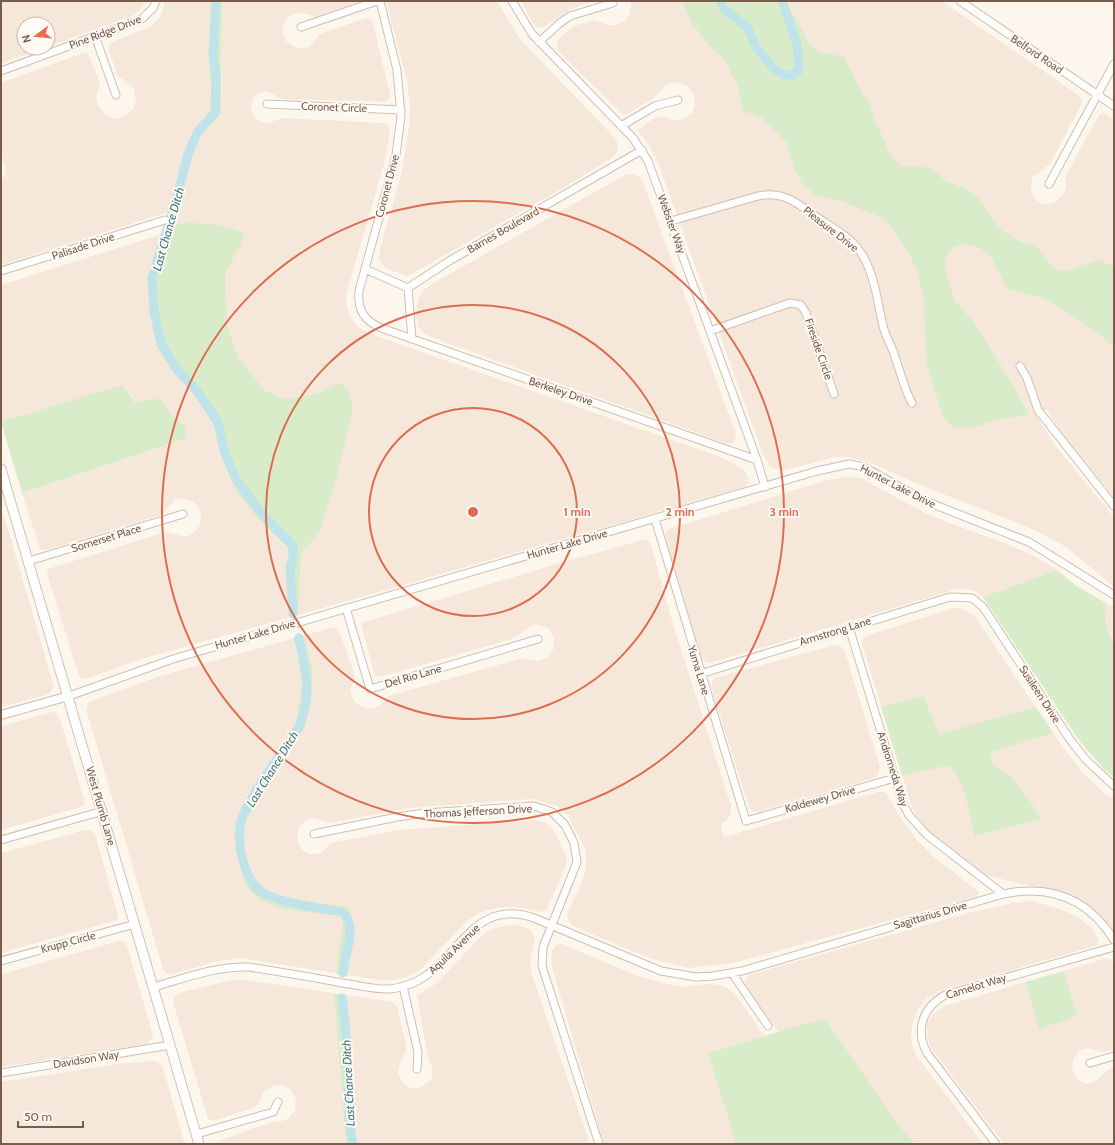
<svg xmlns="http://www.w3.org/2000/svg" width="1115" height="1145" viewBox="0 0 1115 1145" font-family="Cabin,sans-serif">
<rect width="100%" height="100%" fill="#fdf6ec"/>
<path fill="#f5e8da" d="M1,1H146L139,11L132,16L48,47V24H24V48H44L1,64Z
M165,1H214L210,63L212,101L210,110L195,129L190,139L166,213L1,265V181L5,175L6,166L1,156V83L83,53L88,54L100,83L96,97L98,106L106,115L115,119L126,115L134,108L136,100L134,89L117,75L108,47L110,43L152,26L161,15Z
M222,1H363L316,17L306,14L296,13L289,17L283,25V34L286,41L294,47L302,48L309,47L320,34L366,18L372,20L390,94L389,99L386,102L282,99L267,91L259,93L253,98L251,107L254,116L259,121L267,123L283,118L383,123L387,124L389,128L390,133L384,164L346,295L347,307L351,318L358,327L368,333L723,458L744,470L748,477L749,483L745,487L696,501L298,615L301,554L172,227L194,148L200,137L212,124L222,99Z
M386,1H497L519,38L614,137L618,144L617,151L613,157L568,185L408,276L386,269L379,260L380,250L402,171L409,127L410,107L407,81Z
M521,1H593L569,10L544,27L539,28L532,22Z
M630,1H942L1081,97L1082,103L1050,164L1032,178L1031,190L1034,199L1044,204L1054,203L1062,196L1066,188V175L1099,115L1103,112L1114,120V497L1064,437L1047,410L1035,413L1054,444L1114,517V587L1066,547L1035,530L920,485L871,463L848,457H835L782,471L770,467L763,454L657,160L651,148L638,131L639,129L655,118L661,116L678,121L685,118L692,113L695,104L694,94L687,86L676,82L666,85L654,98L624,116L557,50L558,39L574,26L594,20L609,25H617L625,20L629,15L631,6Z
M633,174L639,177L643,182L736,434L735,440L732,443L728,444L433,338L425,334L419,328L416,316L418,300L422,291L430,285L625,175Z
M162,234L149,279V301L156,344L167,363L195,395L215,426L227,470L237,493L260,521L287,547L290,558L291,617L145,658L89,678L82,679L79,676L47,574L48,569L165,532L187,537L195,531L200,525L201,516L199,507L192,501L181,498L175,500L161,515L45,550L40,549L22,493L187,438L185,426L171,415L161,400L152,398L136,403L131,394L1,422V285Z
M847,477L861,478L925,513L952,524L1007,544L1034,556L1057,570L983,597L973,590L957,589L710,663L704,661L700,656L666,541V533L669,529L827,480Z
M1,510L8,529L54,687L49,694L1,707Z
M646,539L650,542L673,624L731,806V813L727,820L721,824L724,837L878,792H884L887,794L898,814L916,839L935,858L975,889L979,893L976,897L733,963L688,968L649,958L573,926L568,920L567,914L584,877L586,863L585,849L568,816L557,806L532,799L410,808L328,823L314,818L306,820L298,828L297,840L302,850L311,855L321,853L331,843L399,830L535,820L546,823L554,830L566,856V865L547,909L543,912L515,907H501L481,912L467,921L420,970L407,977L393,980H378L240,958L218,961L173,974H167L163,969L86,709L89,702L160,676L334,627L340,633L354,673V680L350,690L354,701L363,707L372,709L380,705L388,696L522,658L538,661L547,658L554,648V637L549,629L539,625H532L515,638L380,677L375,675L373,670L361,623L550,566Z
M1106,603L1114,606V644L1107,627L1104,610Z
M954,608H961L975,616L1064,749L1083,773L1105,794L1114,799V932L1096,911L1064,894L989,876L973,868L944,846L928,830L913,810L862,644L863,639L866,636Z
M835,645L842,647L845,652L880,767L878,775L875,778L757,812L752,811L749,807L711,687L712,681L715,678Z
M52,712L57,713L60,719L85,802L84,806L1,830V726Z
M85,830L92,831L95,834L118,916L117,920L1,953V853Z
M1032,901L1054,907L1076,916L1093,929L1099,941L1095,946L943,990L927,998L917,1011L912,1024L911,1040L915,1054L983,1144H914L894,1119L825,1018L779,1033L745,984V979L749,975L968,913L1013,903Z
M517,925L528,928L532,932L535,939L530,960L532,975L590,1144H215L220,1140L272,1122L282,1121L289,1118L295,1110L296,1099L290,1089L281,1085L272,1086L263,1093L258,1104L253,1108L213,1121L208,1119L173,1002L174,997L182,992L232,980H246L393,1002L397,1007L406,1045V1051L400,1063L398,1073L402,1082L408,1087L417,1089L431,1081L433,1071L427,1053L417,996L438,982L479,938L491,929L504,926Z
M119,941L125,942L127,946L153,1035L151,1040L146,1044L1,1067L2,974Z
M562,944L635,975L663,983L683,987L708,984L722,985L733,992L765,1036L708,1053L736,1144H604L553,971L551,962L552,951L557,945Z
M1107,958L1114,962V1050L1102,1052L1088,1048L1079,1051L1073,1059L1072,1070L1078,1080L1086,1084L1096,1081L1106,1071L1114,1066V1144H1004L931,1048L927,1036V1023L932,1015L944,1006Z
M154,1061L160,1063L163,1068L185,1144H1V1082L117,1064Z"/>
<path fill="#d8ecc9" d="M214,1H222L221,113L200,137L194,148L177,212L166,213L190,139L195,129L210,110L212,101L210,63Z
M682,1H786L809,43L819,51L844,57L864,97L870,103L874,118L892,158L902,167L919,166L933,169L946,181L967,189L977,197L1001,230L1020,242L1032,244L1040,250L1055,270L1066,271L1099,260L1114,267V346L1080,320L1045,299L1007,289L991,256L980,248L964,243L954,246L946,256L945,268L954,300L973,321L1013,385L1029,415L1005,418L967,429L952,427L942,414L926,362L924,300L918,274L909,253L891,226L875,215L841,201L817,196L803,185L794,169L787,143L761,117L743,111L738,87L724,59L707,43L692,23Z
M173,223C196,223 224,223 244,233L241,245L225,272V296L228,330L239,359L264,390L284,399L317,394L339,383L347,387L353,409L337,476L320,531L301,554L298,615L291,617L290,558L287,547L260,521L237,493L227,470L215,426L195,395L167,363L156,344L149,301V279L165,225Z
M122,385L136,403L152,398L161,400L171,415L185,426L187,438L22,493L1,422Z
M1057,570L1078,587L1106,603C1102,617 1108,631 1114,644V778L1103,768L1081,743L983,597Z
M304,635L312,669V693L305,727L246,820L244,845L246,862L252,879L266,893L283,899L305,903L343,906L350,910L353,930L346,975L336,974L343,923L340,916L279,908L260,900L247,887L239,861L236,839L240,815L253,788L296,726L303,675L294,638Z
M923,696L939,734L1036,707L1053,733L989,753L994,766L1009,774L1032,804L1041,819L975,836C969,814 966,781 949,765L902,776L881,707Z
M1064,971L1077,1016L1039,1029L1026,982Z
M334,994L344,996L349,1040L355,1144H347C341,1094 339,1044 334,994Z
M825,1018L894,1119L914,1144H736L708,1053Z"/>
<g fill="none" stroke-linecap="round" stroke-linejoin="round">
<path stroke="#bfe3e8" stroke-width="9" d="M216,1L213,56L216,78L215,113L198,131L188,154L179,190L152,278L154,311L161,344L178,371L198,392L218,423L225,454L237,481L267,520L293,546V556L290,568L293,614
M720,1L724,9L747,27L756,47L774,69L785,75H793L799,70L797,44L782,1
M299,638C304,668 312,687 302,718C295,741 276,759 263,779C255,792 246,807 241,821C235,841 245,885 265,894C290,905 316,907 342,912C359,925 344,954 343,973
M342,998L348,1052L349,1122L353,1144"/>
<defs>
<path id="minor" d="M380,1L397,70L401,116L396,155L359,291C357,311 365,322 384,329L757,460
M512,1L532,34L633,138L648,161L757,460L765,487
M960,1L1114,106
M301,27L377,1
M95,36L116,95
M539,42L560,23L570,16L613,3
M1,71L142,19L153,8L156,1
M267,104L401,110
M621,126L655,106L678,100
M1049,184L1114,64
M671,221L758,196C783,191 794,201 814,215C828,225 849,236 859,250C875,272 877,301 883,326C885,335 890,343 893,351C900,369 903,387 912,403
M365,269L408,288L449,261L642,150
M1,271L165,220
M408,288L412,339
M710,331L790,303L801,305L806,313L834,394
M1020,366L1027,378L1038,410L1114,506
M655,519L746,821L895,778
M29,561L183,514
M346,608L370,689L538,639
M849,627L895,778L903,804L909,815L927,835L1003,894
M700,674L950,597L972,598L983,607L1071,741L1086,760L1114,786
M69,696L173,659L817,471L849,464L864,467L925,501L1029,542L1114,595
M314,834L397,817L425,813L534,806L552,812L565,825L574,843L577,862L543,947L542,966L599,1144
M1,840L103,811
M1,961L135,924
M732,973L768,1026
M403,986L418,1052L417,1069
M154,987C185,978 216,966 249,967C280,972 311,977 342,983C358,985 375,990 390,989C399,988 409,985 417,981C460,959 473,897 534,918L661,971L696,977L713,976L742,971L1003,894C1051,884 1088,898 1114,940
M1090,1063L1114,1056
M1,1073L170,1045
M197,1134L273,1112L278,1102
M996,1144L927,1053C915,1030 922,1008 945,995L1114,947"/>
<path id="tertiary" d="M1,715L69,696"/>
<path id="secondary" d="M1,469L199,1144"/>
</defs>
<use href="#minor" stroke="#d1beb0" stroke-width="9"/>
<use href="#tertiary" stroke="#d1beb0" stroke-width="10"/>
<use href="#secondary" stroke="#d6c0b0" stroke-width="11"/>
<use href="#minor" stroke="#fff" stroke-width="7"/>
<use href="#tertiary" stroke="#fff" stroke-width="8"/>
<use href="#secondary" stroke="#fff" stroke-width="9"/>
</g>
<g fill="none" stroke="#dc6d51" stroke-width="2">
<circle cx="473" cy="512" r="104"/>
<circle cx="473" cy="512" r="207"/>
<circle cx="473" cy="512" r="311"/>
</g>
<g text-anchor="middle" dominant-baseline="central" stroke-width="4" stroke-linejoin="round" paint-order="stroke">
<g font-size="11" fill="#7a5c4d" stroke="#fffaf3">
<text transform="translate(105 32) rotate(-21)">Pine Ridge Drive</text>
<text transform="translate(1037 54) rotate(34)">Belford Road</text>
<text transform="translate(334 107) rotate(2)">Coronet Circle</text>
<text transform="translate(387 186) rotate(-75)">Coronet Drive</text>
<text transform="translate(672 224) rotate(70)">Webster Way</text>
<text transform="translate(831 229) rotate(38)">Pleasure Drive</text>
<text transform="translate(503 230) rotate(-30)">Barnes Boulevard</text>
<text transform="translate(83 246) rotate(-18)">Palisade Drive</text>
<text transform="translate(819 349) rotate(71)">Fireside Circle</text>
<text transform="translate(561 391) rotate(19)">Berkeley Drive</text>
<text transform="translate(898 486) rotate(27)">Hunter Lake Drive</text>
<text transform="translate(106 538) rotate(-17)">Somerset Place</text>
<text transform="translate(567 544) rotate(-16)">Hunter Lake Drive</text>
<text transform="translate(835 631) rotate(-17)">Armstrong Lane</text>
<text transform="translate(255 634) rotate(-16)">Hunter Lake Drive</text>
<text transform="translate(699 670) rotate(73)">Yuma Lane</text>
<text transform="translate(413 676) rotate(-16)">Del Rio Lane</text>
<text transform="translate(1040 694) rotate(57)">Susileen Drive</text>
<text transform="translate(893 769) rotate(72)">Andromeda Way</text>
<text transform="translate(820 799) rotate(-16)">Koldewey Drive</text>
<text transform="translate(101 806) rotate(74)">West Plumb Lane</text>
<text transform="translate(478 811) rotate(-3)">Thomas Jefferson Drive</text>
<text transform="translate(930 915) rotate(-16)">Sagittarius Drive</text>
<text transform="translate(68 942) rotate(-15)">Krupp Circle</text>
<text transform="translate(454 949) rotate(-44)">Aquila Avenue</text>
<text transform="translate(976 986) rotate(-17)">Camelot Way</text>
<text transform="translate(86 1059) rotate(-9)">Davidson Way</text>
</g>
<g font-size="12" font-style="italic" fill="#437c86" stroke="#fffaf3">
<text transform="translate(168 229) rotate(-74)">Last Chance Ditch</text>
<text transform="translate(272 769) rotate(-58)">Last Chance Ditch</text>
<text transform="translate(348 1083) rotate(-93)">Last Chance Ditch</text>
</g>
</g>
<circle cx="473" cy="512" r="6" fill="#dc6d51" stroke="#fffaf3" stroke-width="2"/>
<g font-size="12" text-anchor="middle" font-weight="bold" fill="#dc6d51" stroke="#fffaf3" stroke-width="4" stroke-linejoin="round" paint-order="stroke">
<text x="577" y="516">1 min</text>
<text x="680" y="516">2 min</text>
<text x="784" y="516">3 min</text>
</g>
<rect width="1115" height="1145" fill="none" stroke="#7a5c4d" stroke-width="4"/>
<g transform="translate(36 36) rotate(254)"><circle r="19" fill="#fffaf3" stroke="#cabbb1"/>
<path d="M0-3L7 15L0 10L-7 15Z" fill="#e76f51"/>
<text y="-6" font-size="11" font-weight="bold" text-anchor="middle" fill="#7a5c4d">N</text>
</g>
<path d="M18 1121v6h65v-6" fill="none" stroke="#7a5c4d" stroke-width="2"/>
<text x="24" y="1121" font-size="12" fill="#7a5c4d" stroke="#fffaf3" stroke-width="3" paint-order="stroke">50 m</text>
</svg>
